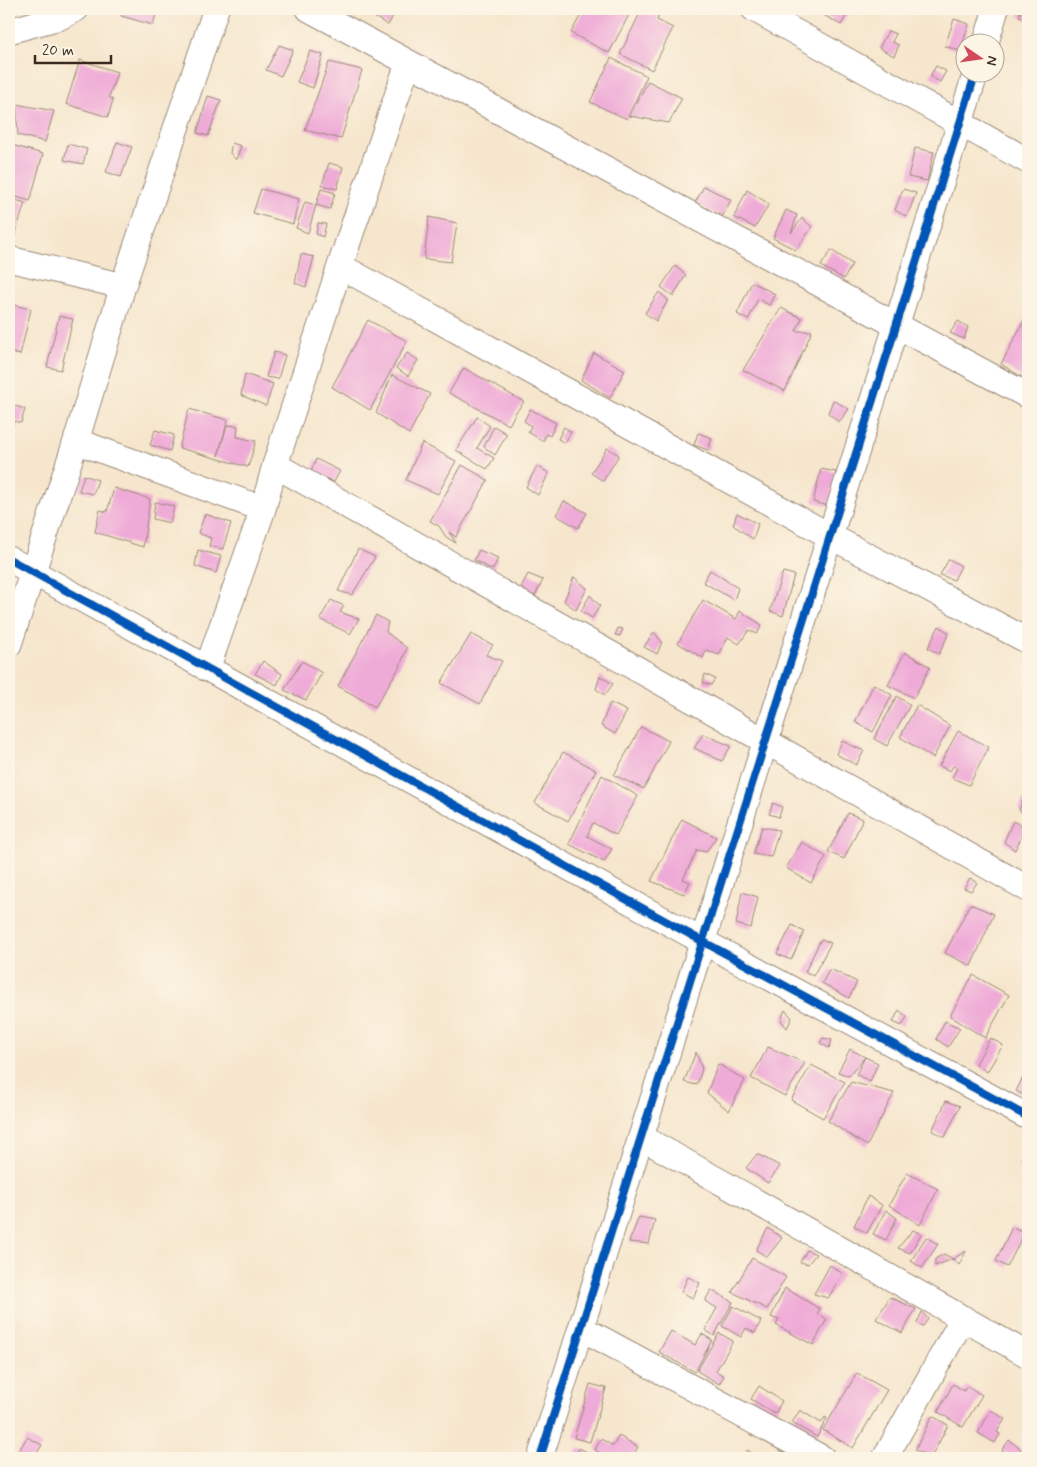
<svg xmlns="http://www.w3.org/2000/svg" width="1037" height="1467" viewBox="0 0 1037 1467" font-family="Mynerve,sans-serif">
<rect width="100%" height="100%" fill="#fcf5e5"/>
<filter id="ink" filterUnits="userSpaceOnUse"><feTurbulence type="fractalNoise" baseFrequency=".02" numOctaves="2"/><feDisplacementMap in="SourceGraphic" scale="10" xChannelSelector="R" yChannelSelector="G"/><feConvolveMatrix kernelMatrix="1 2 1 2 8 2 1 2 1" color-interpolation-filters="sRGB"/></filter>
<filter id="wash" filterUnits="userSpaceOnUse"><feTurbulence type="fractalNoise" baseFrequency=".0096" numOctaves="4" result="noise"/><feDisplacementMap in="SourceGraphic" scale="20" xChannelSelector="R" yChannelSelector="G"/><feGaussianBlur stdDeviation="1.12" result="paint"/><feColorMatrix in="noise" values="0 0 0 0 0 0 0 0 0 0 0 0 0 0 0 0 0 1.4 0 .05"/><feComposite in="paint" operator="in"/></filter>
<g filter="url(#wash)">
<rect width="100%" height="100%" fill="#f6e6cd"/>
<g id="blocks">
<path fill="#efabd7" d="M123,9H150L157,11L153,25L121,16Z
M372,9H397L388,25L369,14Z
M584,9H632L609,53L571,33Z
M642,9H657L661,11L657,20L673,28L652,70L620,54Z
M813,9H850L841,25Z
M1022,9H1028V20L1019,16Z
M954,19L969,24L960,51L945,46Z
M888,31L896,34L892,42L899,45L894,56L879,48Z
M279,45L293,50L281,76L266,70Z
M310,51L323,55L313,88L297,82Z
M611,58L647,76L627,119L590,102Z
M80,60L117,72L109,97L113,100L108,117L66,104Z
M329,62L362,70L341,139L305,130Z
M936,66L946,71L940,82L930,76Z
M648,81L682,98L669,123L630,116Z
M208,96L221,100L208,136L197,133Z
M16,104L54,111L45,142L18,135Z
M117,142L132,147L121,177L106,172Z
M232,143L241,146L236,160L230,153Z
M68,144L87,149L83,164L64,160Z
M12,145L43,154L30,201L9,195V155Z
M915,148L934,152L927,181L908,177Z
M329,163L343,167L337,189L322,185Z
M704,186L731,200L722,217L695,203Z
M261,189L299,199L293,224L253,213Z
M321,189L335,193L330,209L316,205Z
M903,189L916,193L907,217L895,210Z
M747,190L769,204L755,228L734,217Z
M9,198L25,203L13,241L9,239Z
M305,202L316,205L308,233L296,228Z
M786,210L797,215L791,233L802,218L812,227L796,250L773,238Z
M429,217L457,223L451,262L424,259Z
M318,223L326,224L323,237L316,234Z
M831,250L852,264L844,279L821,266Z
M301,254L314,257L306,287L295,283Z
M675,266L686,275L673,296L661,287Z
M752,282L775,294L769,305L758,299L748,320L737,314Z
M659,292L668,300L656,321L645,313Z
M9,304L31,309L20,355L9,352Z
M781,308L802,318L796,331H812L785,391L743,370Z
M1028,313V381L1001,364Z
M59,316L73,319L61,370L47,367Z
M368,320L407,341L370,410L332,387Z
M958,321L968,327L964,339L950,333Z
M274,352L285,355L278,379L266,377Z
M407,353L418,360L408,376L396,368Z
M594,353L625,370L610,398L581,380Z
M464,368L524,402L516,412L509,425L449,393Z
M245,374L273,384L266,406L241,395Z
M392,375L430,394L409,434L376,413Z
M833,400L849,409L839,422L828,413Z
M9,404L25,409L21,423L14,421L9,437Z
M189,409L228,420L218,456L227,425L238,426L237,437L256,441L248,467L179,448Z
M530,409L556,423L550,436L546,434L543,441L528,432L531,426L524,421Z
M477,417L490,426L477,448L494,458L487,469L456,450Z
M494,426L507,434L495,455L484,447Z
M564,427L571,432L565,443L558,439Z
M155,430L174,435L170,451L150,445Z
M698,433L712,438L708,450L694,445Z
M422,443L456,461L438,494L406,480Z
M607,448L619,455L603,481L591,473Z
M316,459L340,471L334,482L311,472Z
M462,465L488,480L456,537L449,532L456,543L446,537L439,526L430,521Z
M537,466L549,473L538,495L526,487Z
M821,469L836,472L829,506L813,502Z
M84,475L98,480L93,494L79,491Z
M114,488L150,499L143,547L95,532L100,510L107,512Z
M564,501L587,513L578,528L556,515Z
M155,502L174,506L170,523L153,519Z
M737,513L758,524L753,539L733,525Z
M205,514L231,523L223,549L209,546L211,538L198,533Z
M358,549L375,557L352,595L338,591Z
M198,550L221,556L216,573L195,566Z
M479,550L498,558L493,570L474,560Z
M949,559L961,566L954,580L940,575Z
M710,570L738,588L734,600L703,582Z
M783,572L794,575L783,616L770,611Z
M528,574L543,580L535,596L520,589Z
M574,577L587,588L576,610L564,601Z
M590,595L600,606L592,618L581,611Z
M331,600L344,606L340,612L359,619L350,634L320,619Z
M703,600L736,619L740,611L762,625L757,634L749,630L739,644L728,637L719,655L706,650L703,658L678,643Z
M376,615L388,622L386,632L407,648L400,666L375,707L338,686Z
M939,626L949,633L939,654L928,648Z
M618,628L623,629L620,636L615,635Z
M654,632L662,642L657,654L644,647Z
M471,634L493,645L486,655L502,661L480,704L441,683Z
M905,652L930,667L914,698L888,685Z
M263,661L282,674L277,685L255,674Z
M302,661L322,673L306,700L284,690Z
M705,674L715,679L711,685L703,683Z
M600,676L613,684L605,695L596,689Z
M874,684L892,695L873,732L855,722Z
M897,696L910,705L887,746L874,739Z
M610,703L627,711L615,734L601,726Z
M917,705L950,726L933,758L900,737Z
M641,727L669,741L644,789L614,775Z
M958,731L989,747L969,785L952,778L957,768L953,766L950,771L939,766Z
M703,734L731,746L722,761L694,748Z
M842,741L864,751L856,765L836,754Z
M563,752L596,770L568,821L535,803Z
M602,775L638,796L616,835L593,823L587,836L612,849L604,862L569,844Z
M1023,799L1028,802V810L1026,817L1019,810Z
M773,803L782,807L779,817L769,814Z
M848,813L863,819L844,859L828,852Z
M682,819L716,837L706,852L697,850L683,879L690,882L684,894L651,881Z
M1013,821L1026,828L1015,850L1004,842Z
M762,827L779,830L771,857L753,854Z
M802,842L826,857L811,883L786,868Z
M970,878L977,883L971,891L964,888Z
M742,892L758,897L751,928L736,924Z
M970,904L994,914L971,966L945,953Z
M792,925L804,932L791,960L777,954Z
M821,939L831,943L813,976L805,972Z
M830,969L857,982L849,998L822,983Z
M973,975L1009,995L985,1038L950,1016Z
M785,1010L792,1018L787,1028L781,1020Z
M899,1010L907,1017L902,1026L893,1022Z
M945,1021L960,1028L948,1047L936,1039Z
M823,1038L832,1040L829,1048L820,1043Z
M990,1038L1003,1045L987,1072L976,1064Z
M768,1047L805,1063L785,1096L751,1078Z
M850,1049L865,1057L849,1076L838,1072Z
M696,1052L702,1069L697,1085L684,1082Z
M865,1057L878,1063L870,1082L856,1074Z
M718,1064L745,1080L729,1111L707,1093Z
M811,1065L845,1082L823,1118L791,1100Z
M1028,1068V1097L1016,1091Z
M851,1082L894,1093L867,1146L828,1121Z
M946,1101L960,1106L945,1137L932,1131Z
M1028,1143V1163L1022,1159Z
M757,1154L780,1166L768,1183L746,1168Z
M907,1173L938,1189L920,1225L889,1205Z
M868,1196L882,1205L867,1233L854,1226Z
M886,1210L897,1218L886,1240L873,1234Z
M639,1217L655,1220L649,1244L629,1242Z
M1012,1227L1025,1232L1007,1267L996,1261Z
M768,1228L782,1238L767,1257L756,1250Z
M913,1230L921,1234L910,1253L898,1248Z
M926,1237L938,1244L922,1268L911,1261Z
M807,1250L816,1254L808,1264L800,1262Z
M966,1251L959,1265L953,1259Z
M944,1254L953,1259L935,1266V1259Z
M752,1258L786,1277L767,1309L732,1292Z
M830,1265L843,1274L828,1298L814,1294Z
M688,1277L700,1283L693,1298L681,1292Z
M785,1288L820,1309L817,1314L827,1319L813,1345L776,1325L779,1320L771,1317Z
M711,1290L733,1302L714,1336L705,1330L717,1308L705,1301Z
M890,1297L916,1309L902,1333L876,1319Z
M733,1306L761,1321L755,1333L746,1328L741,1337L722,1326Z
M922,1312L928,1319L923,1326L917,1323Z
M671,1331L695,1345L702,1334L712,1340L695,1372L659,1352Z
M719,1333L733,1341L716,1371L724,1376L719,1384L697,1371Z
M857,1373L887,1390L853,1448L823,1430Z
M590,1384L606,1388L590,1442L574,1438Z
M953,1384L964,1391L967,1386L982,1395L963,1427L938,1412Z
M759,1386L782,1401L775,1414L751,1399Z
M800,1410L821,1423L825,1417L827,1418L817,1437L792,1423Z
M991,1410L1005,1419L997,1432L1000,1434L995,1443L978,1433Z
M932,1416L948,1425L931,1458L915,1450Z
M619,1436L638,1447L632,1458H609L595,1450L601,1439L613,1446Z
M27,1437L42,1445L34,1458H20L16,1456Z
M1009,1440L1021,1449L1015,1458L1002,1450Z
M579,1448L599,1458H575Z
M747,1450L761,1458H743Z"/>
</g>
</g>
<g filter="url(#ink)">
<use href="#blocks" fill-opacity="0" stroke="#988876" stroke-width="1"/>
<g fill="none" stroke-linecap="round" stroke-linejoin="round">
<defs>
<path id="minor" d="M309,9L1028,396
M754,9L1028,161
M9,31L60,17L76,9
M986,42L996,9
M9,259L123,286
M340,266L830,536L1028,641
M76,441L263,509
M275,465L1028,889
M9,559L702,941L1028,1117
M9,644L76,441L123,286L216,9
M207,669L263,509L275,465L340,266L408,63
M641,1137L1028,1355
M581,1328L822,1458
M540,1458L976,72
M885,1458L963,1318"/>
</defs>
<use href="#minor" stroke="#988876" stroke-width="27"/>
<use href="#minor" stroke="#fff" stroke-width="25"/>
<defs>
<path id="cycleway" d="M9,559L702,941L1028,1117
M540,1458L976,72"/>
</defs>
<use href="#cycleway" stroke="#fcf5e5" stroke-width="11"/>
<use href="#cycleway" stroke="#0057b8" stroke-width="8"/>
</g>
</g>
<rect width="1037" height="1467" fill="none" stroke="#fcf5e5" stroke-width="30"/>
<g transform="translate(980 58) rotate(103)"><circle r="24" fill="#fcf5e5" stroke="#afa495"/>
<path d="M0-4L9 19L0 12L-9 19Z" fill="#d1495b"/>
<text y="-8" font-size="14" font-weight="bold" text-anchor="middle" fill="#3b2a1e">N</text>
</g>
<path d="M35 55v8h76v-8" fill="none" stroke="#3b2a1e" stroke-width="2.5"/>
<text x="42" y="55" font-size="15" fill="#3b2a1e" stroke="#fcf5e5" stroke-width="4" paint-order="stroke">20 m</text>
</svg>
